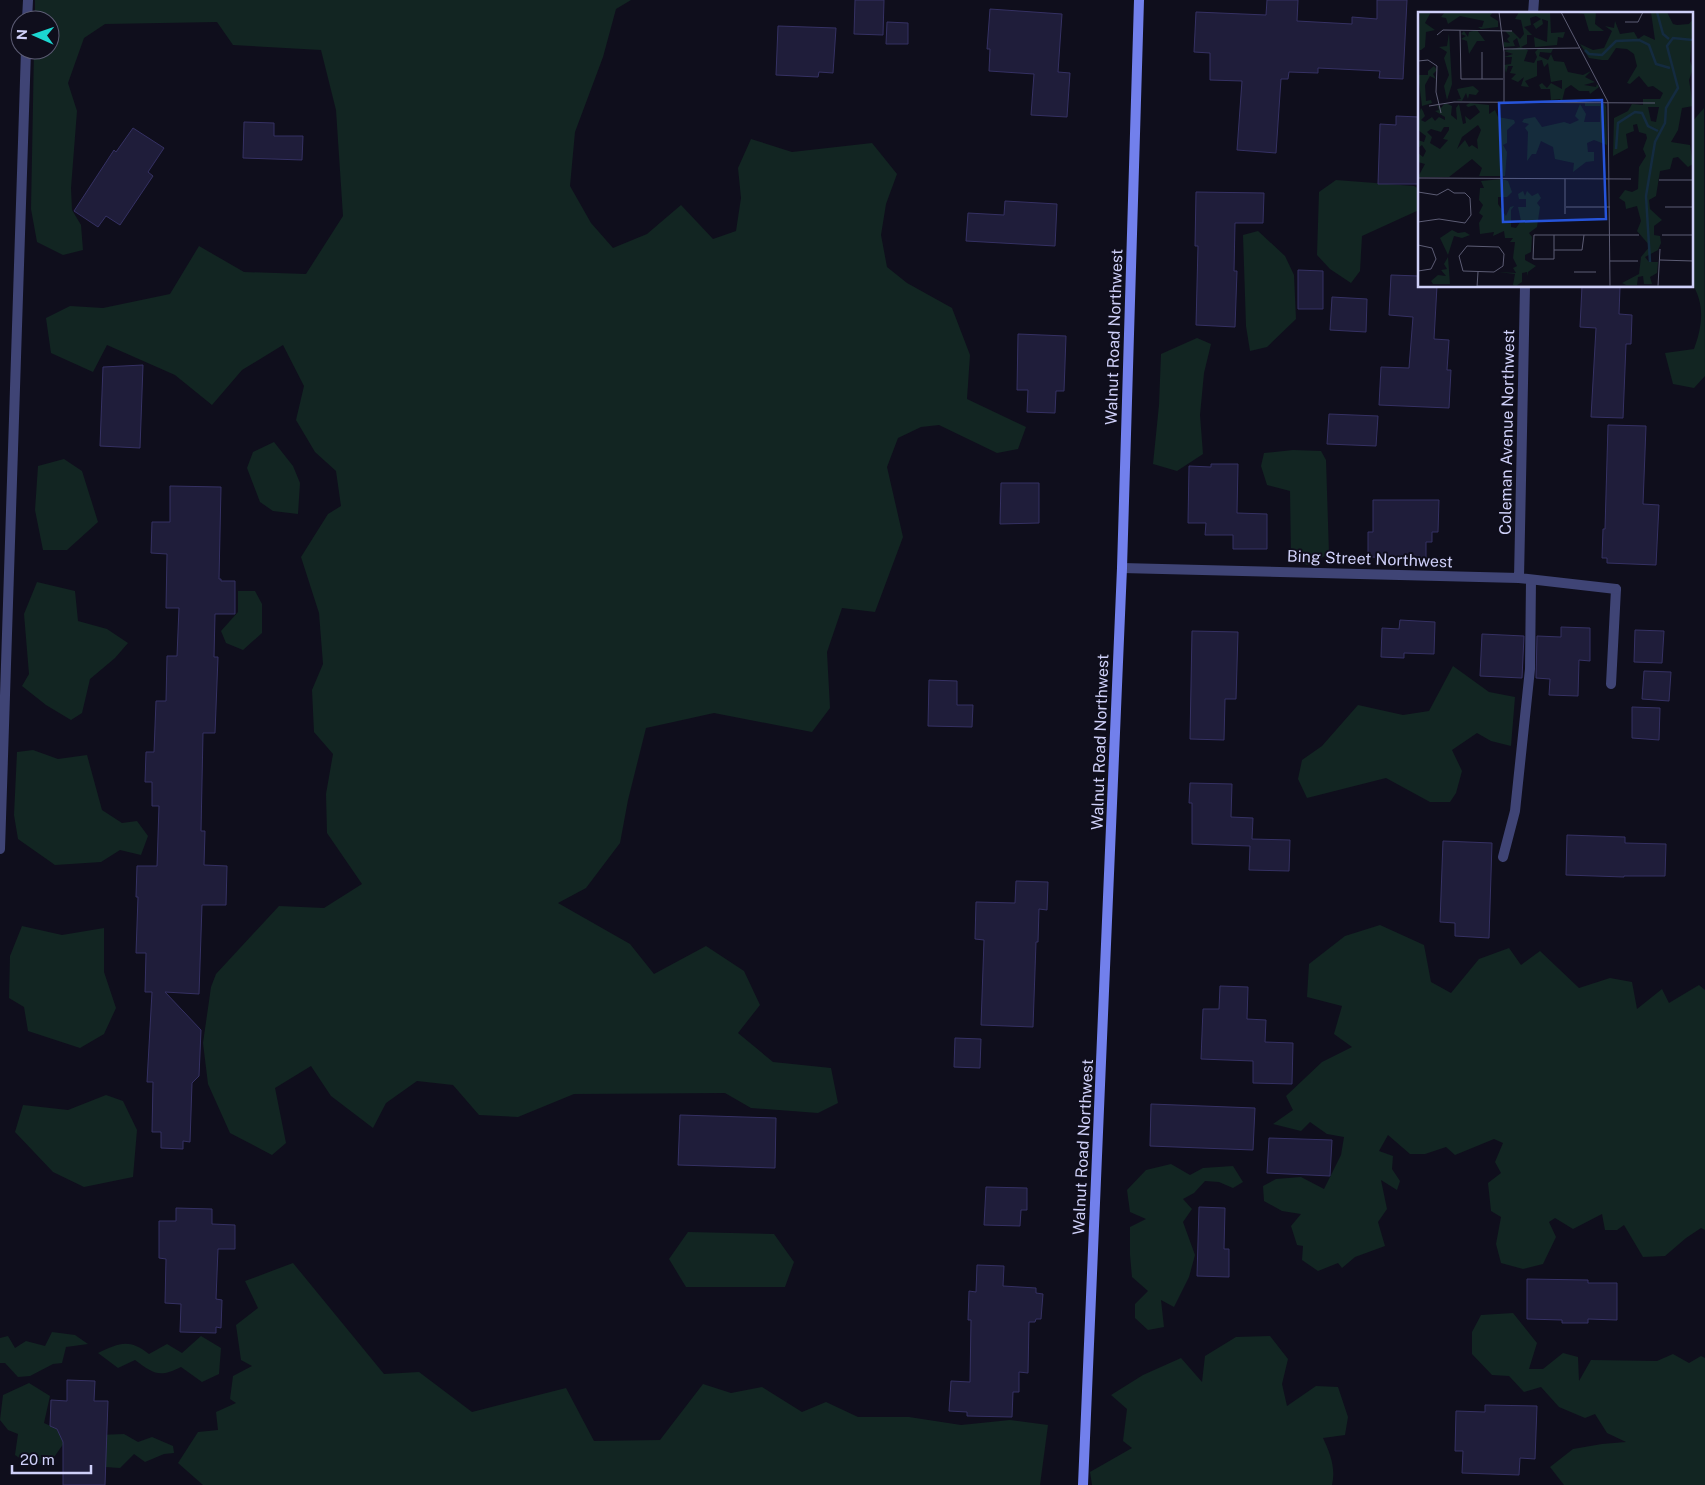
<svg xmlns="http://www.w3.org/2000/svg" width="1705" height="1485" viewBox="0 0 1705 1485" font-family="'Public Sans',sans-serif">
<rect width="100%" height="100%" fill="#0f0e1c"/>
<path fill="#122522" d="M35,0H631L616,9L603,57L575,132L570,186L591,223L613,248L647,234L681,205L713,239L736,231L741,198L738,168L751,139L792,152L872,143L897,174L886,204L881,235L887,267L907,283L952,308L970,355L967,399L1026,427L1018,449L997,453L939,425L921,427L898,438L887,467L903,537L875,612L842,608L827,652L830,708L812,732L714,713L646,728L628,800L620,843L586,888L558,903L630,944L654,974L706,946L744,971L760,1005L738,1033L773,1062L831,1068L838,1103L818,1113L751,1108L725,1093L574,1094L518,1117L479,1115L453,1085L417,1081L386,1103L373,1128L331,1096L311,1066L275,1088L286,1143L272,1155L230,1133L208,1084L203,1043L211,987L216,974L279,906L324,908L362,884L327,833L326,794L333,754L314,732L312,690L323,664L319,613L301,557L328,514L341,506L336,471L315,452L296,420L304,386L283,345L242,370L212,405L175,375L107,345L93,372L51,353L46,318L70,306L103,308L170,294L199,246L244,272L306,274L343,216L336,110L321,50L233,45L217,22L105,24L84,38L68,83L77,111L71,188L72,210L81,225L83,250L63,255L37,242L31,209L34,50H50V20H35Z
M1704,108L1705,376L1694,388L1673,384L1665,353L1694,349C1703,325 1705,303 1691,282V123Z
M1336,180L1414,186L1419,189V210L1362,236L1360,271L1351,283L1330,269L1317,255L1319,192Z
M1258,231L1285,256L1294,275L1296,319L1267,347L1250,351L1246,326L1243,235Z
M1197,338L1211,344L1204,373L1200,415L1203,454L1177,471L1153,464L1159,405L1161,354Z
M274,442L293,466L300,483L298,514L273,511L260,502L247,468L253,452Z
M1293,450L1321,451L1326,460L1329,554L1307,565L1291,557L1290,491L1267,485L1261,466L1264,453Z
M64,459L82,471L98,522L67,550H43L35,510L38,466Z
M37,582L75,591L78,621L107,629L128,643L115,658L90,679L82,713L71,720L46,705L22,686L29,674L24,614Z
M238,591H255L262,604V633L243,650L226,643L221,631L238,612Z
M1453,666L1489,692L1515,697L1511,746L1491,741L1477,733L1452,750L1462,771L1456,793L1450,802H1430L1386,778L1307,798L1298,779L1302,760L1322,746L1358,705L1403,715L1429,711Z
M33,750L58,759L87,755L102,810L122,823L137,821L148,836L141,855L120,850L101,862L55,865L18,839L14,815L17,752Z
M1380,925L1424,945L1431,982L1451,993L1479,959L1509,948L1521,965L1540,951L1579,988L1610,978L1632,982L1637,1009L1662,989L1669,1003L1699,985L1705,990V1230L1701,1228L1686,1238L1665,1256L1643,1257L1624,1225L1617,1230H1605L1602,1214L1573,1229L1555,1218L1549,1222L1556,1237L1543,1264L1523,1269L1501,1263L1496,1244L1501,1217L1491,1211L1488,1183L1501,1173L1495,1162L1503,1143L1494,1139L1455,1155L1446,1147L1425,1154H1410L1388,1135L1379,1151L1393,1156L1392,1169L1400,1181L1397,1190L1381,1180L1387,1209L1378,1222L1385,1246L1355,1257L1342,1268L1338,1263L1318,1271L1302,1260L1303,1246L1297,1245L1291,1226L1301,1214L1282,1211L1264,1201L1263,1186L1276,1179L1301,1177L1324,1189L1341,1155L1344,1137L1327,1134L1310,1122L1301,1131L1273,1124L1293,1110L1286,1096L1322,1062L1352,1047L1334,1034L1342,1006L1307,997L1309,964L1345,936Z
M22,926L62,935L104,928V972L116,1008L104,1034L80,1048L28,1031L24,1007L9,998L10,956Z
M106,1095L123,1101L137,1130L133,1177L84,1187L53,1172L15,1132L23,1105L68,1110Z
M1171,1164L1190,1175L1203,1168L1233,1166L1243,1182L1233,1188L1219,1182L1205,1181L1194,1193L1183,1199L1192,1209L1183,1222L1195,1255L1189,1277L1174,1307L1161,1300L1164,1327L1148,1330L1135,1318V1304L1148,1291L1132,1277L1130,1255V1227L1146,1219L1130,1212L1127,1190L1146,1170Z
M688,1232L774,1234L794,1262L785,1287H686L669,1259Z
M293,1263L384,1374L419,1372L472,1412L566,1388L594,1441L660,1440L703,1384L731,1393L762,1387L802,1412L826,1402L858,1417H909L961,1425L1010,1420L1048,1425L1040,1485H203L178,1463L198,1432L218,1430L216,1412L236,1403L230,1399L233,1376L252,1366L241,1360L236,1325L258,1308L245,1281Z
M1513,1313L1537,1343L1529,1369H1543L1563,1353L1578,1357L1579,1381L1591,1360L1657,1361L1673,1354L1689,1363L1701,1356L1705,1358V1485H1564L1550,1467L1573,1449L1602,1444L1626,1442L1607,1433L1595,1414L1585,1418L1559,1407L1541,1387L1524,1392L1509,1376L1492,1375L1472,1354V1332L1481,1315Z
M52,1332L75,1335L88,1344L66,1347L62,1363L53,1364L30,1376L18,1377L5,1363H0V1338L8,1336L15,1348L26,1341L45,1346Z
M201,1336L221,1348L219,1374L202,1382L181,1367C159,1378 154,1374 135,1360L118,1368L98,1353C119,1343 129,1338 149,1354L167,1344L182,1353Z
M1270,1336L1288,1359L1282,1384L1287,1406L1316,1386L1338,1387L1348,1417L1345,1435L1323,1438C1330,1453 1336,1468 1332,1485H1092L1090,1472L1132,1448L1123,1441L1127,1409L1111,1395L1143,1375L1181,1358L1202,1382L1205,1356L1236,1337Z
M29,1383L50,1396L44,1423L57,1429L64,1443L52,1460L31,1466L15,1455L18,1434L8,1430L0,1420L3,1395Z
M124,1434L138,1442L152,1437L173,1446L174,1453L164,1454L145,1462L134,1454L120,1468L105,1467L99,1435Z"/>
<path fill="#1f1d3a" stroke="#353163" d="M855,0H884L883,35L854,34Z
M1267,0H1298L1297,21L1352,24V17L1377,19V0H1407L1403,79L1379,78L1380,71L1318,68V73L1289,72L1288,79H1281L1276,153L1237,150L1242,81L1210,80V53L1194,52L1196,12L1266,15Z
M990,9L1062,14L1058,72L1070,73L1067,117L1031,115L1034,74L989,71L990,49H987Z
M887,22L908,23V44H886Z
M778,26L836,28L833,73L819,72L818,77L776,75Z
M1396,116L1419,117V184H1378L1380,124L1396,125Z
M244,122L274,123V136H303L302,160L243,158Z
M133,128L164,148L148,172L153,176L120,225L106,216L98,227L74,211L114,150L116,152Z
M1196,192L1264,193L1263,223H1235L1234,271H1237L1235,327L1196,325L1198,246H1195Z
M1005,201L1057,204L1055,246L966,241L968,213L1004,215Z
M1298,270L1323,271V309H1298Z
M1391,275L1419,276V286H1437L1434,339L1449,340L1447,370H1451L1449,408L1379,405L1381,367L1409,368L1413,317L1389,315Z
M1582,286L1620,287L1619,314L1632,315L1631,344H1626L1623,418L1591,417L1596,328L1580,327Z
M1332,297L1367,299L1366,332L1330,330Z
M1018,334L1066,336L1064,391H1056L1055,413L1027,412L1028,390H1017Z
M143,365L140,448L100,446L103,367Z
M1329,414L1378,416L1376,446L1327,444Z
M1608,425L1646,426L1643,504L1659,505L1656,565L1607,563V558H1602L1603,529H1605Z
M1211,464H1238L1237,513L1267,514V549H1233V535H1205L1206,523H1188L1189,466L1211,467Z
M1001,483H1039V523L1000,524Z
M170,486L221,487L219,579H221V581H235V614H215L214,657H218L215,733H203L201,831H205L204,865L227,866L226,905H202L199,994L165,992L201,1030L199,1076L192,1083L190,1142L183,1141V1149L161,1148V1132H152L153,1082H147L152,992H145L146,953H136L138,897H136L137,866H157L159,806H152V782H145L146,752H154L156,701H166L167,656H177L179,608H166L167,554L151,553L152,522H170Z
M1373,500H1439L1438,532H1432V542H1426V558L1368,557V532H1373Z
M1400,620L1435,622L1434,654L1404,653V658L1381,657L1382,628L1399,629Z
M1561,627L1590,628V661L1579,660L1578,696L1549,695L1550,679L1536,678L1537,636L1561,637Z
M1635,630L1664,631L1662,663L1634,662Z
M1192,631L1238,632L1236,699H1225L1224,740L1190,739Z
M1482,634L1524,636L1522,678L1480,676Z
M1644,671L1671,672L1669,701L1642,699Z
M929,680L957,681V705H973L972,727L928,726Z
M1632,707L1660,708L1659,740L1632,738Z
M1190,783L1232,784L1231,817L1253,818L1252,839L1290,840L1289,871L1249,870L1250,846L1192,844V803H1189Z
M1567,835L1625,837V843L1666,844L1665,876H1624V877L1566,875Z
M1443,841L1492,843L1489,938L1455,936V923L1440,922Z
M1016,881L1048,882L1047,910L1039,909L1038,942H1036L1033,1027L981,1025L984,940L975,939L976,902L1015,903Z
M1220,986L1248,987L1247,1019L1266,1020L1265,1042L1293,1043L1292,1084L1253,1083V1061L1201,1059L1203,1009H1219Z
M955,1038L981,1039L980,1068L954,1067Z
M1151,1104L1255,1108L1253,1150L1150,1146Z
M680,1115L776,1118L775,1168L678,1165Z
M1269,1138L1332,1140L1330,1176L1267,1173Z
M986,1187L1027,1188V1210H1021L1020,1226L984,1225Z
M1199,1207L1225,1208L1224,1249H1229V1277L1197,1276Z
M176,1208L212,1209V1224L235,1225V1249H218L216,1299L222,1300L221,1328L216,1327V1333L180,1332L181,1304L165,1303L166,1259L159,1258V1221H176Z
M977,1265L1004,1266L1003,1286L1036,1288V1293L1043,1294L1041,1319H1036L1035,1322H1029L1028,1373L1019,1372V1392H1013L1012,1417L967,1416V1412L949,1411L951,1381L970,1382L971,1320H968L969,1291L976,1292Z
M1527,1279L1588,1280V1283H1617V1320L1588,1319V1323H1562V1320L1527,1319Z
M67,1380L95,1381L94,1401H108L105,1485H63V1442L57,1429L50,1426L51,1400L67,1401Z
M1485,1405L1537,1406L1535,1459L1520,1458L1519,1475L1462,1473L1463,1451H1455L1456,1411L1485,1412Z"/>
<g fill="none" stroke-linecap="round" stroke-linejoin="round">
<path stroke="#3f4475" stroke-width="10" d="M1611,684L1616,589
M1503,857L1515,811L1530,669L1531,580"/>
<path stroke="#3f4475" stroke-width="10" d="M1533,14L1534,0
M27,20L28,0
M1122,568L1519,578L1616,589
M1519,578L1525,286
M0,849L26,50"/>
<path stroke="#7280ec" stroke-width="10" d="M1083,1485L1122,568L1139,0"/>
</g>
<g text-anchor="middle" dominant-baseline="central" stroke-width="4" stroke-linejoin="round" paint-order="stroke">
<g font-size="16" fill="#cfd0f9" stroke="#0f0e1c">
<text transform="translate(1114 337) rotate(-88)">Walnut Road Northwest</text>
<text transform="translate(1507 432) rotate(-89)">Coleman Avenue Northwest</text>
<text transform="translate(1370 559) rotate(2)">Bing Street Northwest</text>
<text transform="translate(1100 742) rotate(-88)">Walnut Road Northwest</text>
<text transform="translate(1083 1147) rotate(-87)">Walnut Road Northwest</text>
</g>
</g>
<g transform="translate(1418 12)">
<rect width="275" height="275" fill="#0f0e1c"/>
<path d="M2,0H13L7,11L17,18L8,20L7,35L3,38H0ZM27,0H75L72,4L80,9V15L63,17L60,15H64L66,9L42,4L30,12L28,6L23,5ZM101,0H132L133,21L147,20L145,26L140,25L139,33L117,35L116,25L129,30L130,9L124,7L125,12L118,17L115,12L123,7L118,4L112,6L113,13L106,15L114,23H109V32L103,35L110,38L106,49L116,51L119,45L117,40L120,37H135L133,41L122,40L121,44L130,48L133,42L136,49L146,50L150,60L165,63L173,59L167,65L177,70L166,73L178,75L179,72L181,75L172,82L171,79H161L153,73L147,77L144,89L142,87L133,88L132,77H123L121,73L124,71L129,76L133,71L144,77V68L133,70L130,51L126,55L124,48L119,49V64L107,69L111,75L103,74L106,65L100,70L93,67L98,62L92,61L95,54H90L88,61L86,53L93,52L94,45H86L95,42L86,39L102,35L99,26L95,29L97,34L86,35V30L92,31L89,27L92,24L87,19H94L102,27L106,22L103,8L97,7ZM153,0H178L177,12L186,19H171L166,2ZM233,0H249L255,12L259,13L271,12L275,7L272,49L275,57L271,68L275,94L264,96L260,118L253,130L272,133L275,152L270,155L260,145L255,146L252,157L242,159L238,184L231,188L232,197L244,208L236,214V223L242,224L243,231L240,238L227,245L231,250H240L239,261L232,265L234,272H226L225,264L220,265L219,273H208L204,271L221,262L223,245L232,234L219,219L223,209L219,194L208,197L207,190L201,186L207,178L214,180L220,177L221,155L228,144L225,137L229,126L228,122L221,120L219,112L215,113L216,119L208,122L210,136L195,144L196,106L210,99L214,92L225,93V87H242L245,81L235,74L230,75L221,64L212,72L209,71L219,54L216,42L209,37L198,36L190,48H184L171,46L162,32L175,38L186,36L194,19L187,14L196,16L197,9L202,22L216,20L220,27L226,23L237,28ZM230,95H241L238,110L233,109ZM59,18L67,29H59L51,42L49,29L43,27L48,24L43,22L46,19L50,25L51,20ZM31,21L34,72L29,88L26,74L31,63L26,46L29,40L21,35L29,34ZM16,54L19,58L15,62L18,67L12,64L7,73L8,89L13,88L14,91L4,94L0,63H10V59ZM55,74L61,79L58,83L51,82L50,87L48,81L44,89L38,88L43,87L39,77ZM27,91L34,94L33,103L39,108L38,96L41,92L45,112L48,111L47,104L52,108L62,100L57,93L50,95L48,93L52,91L71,93V102L77,98L80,105L96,108L97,111L89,118V131L85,133L89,140L87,164H61L64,156L54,147L31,165H0L7,152L0,150V141L5,145L8,139L4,133L0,136V128L6,130L8,124L0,118L2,99L3,96L5,99L7,104L3,108L7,110L14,105L17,109L21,105L27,108V105L17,99L21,98L19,93L23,96ZM60,113L63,118L59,128L60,137L54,133L51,135L47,128L39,137L44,125ZM26,115H31V118L25,127L30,128L22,137L12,131L14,125L9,120L13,117L23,120ZM167,91L187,92L188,95L189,133L176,128L169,131L170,140H176V149L168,150L155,160L156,151L137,147L135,135L123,129L118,142H114L109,149L110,120L107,116L111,112L104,110L106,107L117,105L124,115L146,110L152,112L161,108L157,104L162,92L168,102L166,110H182V94H167ZM84,167L90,169L94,180L89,185H80V192L88,204L92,195L96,194L93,198V215L98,216L103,209L100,195H108V187H101L100,182L105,179L107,184L109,179L114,184L120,181L123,186L119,191L122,195L119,215L111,221L114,225L113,240L107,243V248L118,254L110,260V264L109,260L104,261V270L98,274L95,273L97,262L80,260L98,261L95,256L99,254L95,246L97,230H92L95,226H87L86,219L75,224L76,220L62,222L61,211L65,204L61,201L65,193L61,188L62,176H66L63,169ZM34,218L40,221L47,220L52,223L44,226L36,224L30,243L22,226ZM30,245L32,272H15L13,269L20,263L28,264L23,258L29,257L26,252Z" fill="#122522" fill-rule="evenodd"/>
<path fill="none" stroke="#142b40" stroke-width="2.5" d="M239,0L245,22L251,27M167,38L171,42L184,43L198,29L221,28L231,33L238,52L252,56M198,137L200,111L217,100L224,101L230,114L240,119M232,250L228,184L237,130L247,111L248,96L260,76L249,34L255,26L275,28"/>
<path fill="none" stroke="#5c5c74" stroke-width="1" d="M81,0L86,40V90M143,0L190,90L192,275M207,10H220L225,0M42,18L43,67H85M19,23L25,18L94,19M85,37L161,36M64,40V67M0,49L10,48L19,54L18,80L23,101M11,94L36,90L237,91M0,166L213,167M241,168H275M0,180L19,183L30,177L36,181H47L52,186L53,203L47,211L21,207L0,210M148,195H192M247,195H275M147,202V167M136,223V247H115L116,223H221M244,223H275M0,233L14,236L18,247L13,257L0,259M49,234L81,235L86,242L85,254L76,260L45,259L41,244ZM136,238H164L166,223M242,248L275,249M192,249H220M156,260H178M59,274H275M240,274L242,237M59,275L60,260"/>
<path fill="#2654da" fill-opacity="0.15" stroke="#2654da" stroke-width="2.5" d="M184,88L188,207L85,210L81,91Z"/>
<rect width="275" height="275" fill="none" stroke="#cfd0f9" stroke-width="2.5"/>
</g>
<g transform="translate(35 35) rotate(272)"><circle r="24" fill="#0f0e1c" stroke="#5c5c74"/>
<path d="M0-4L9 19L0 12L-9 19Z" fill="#1cd7d1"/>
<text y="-8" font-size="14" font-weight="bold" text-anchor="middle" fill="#cfd0f9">N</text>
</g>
<path d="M12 1465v8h79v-8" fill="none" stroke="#cfd0f9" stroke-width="2.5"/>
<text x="20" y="1465" font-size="15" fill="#cfd0f9" stroke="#0f0e1c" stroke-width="4" paint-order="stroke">20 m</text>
</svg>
